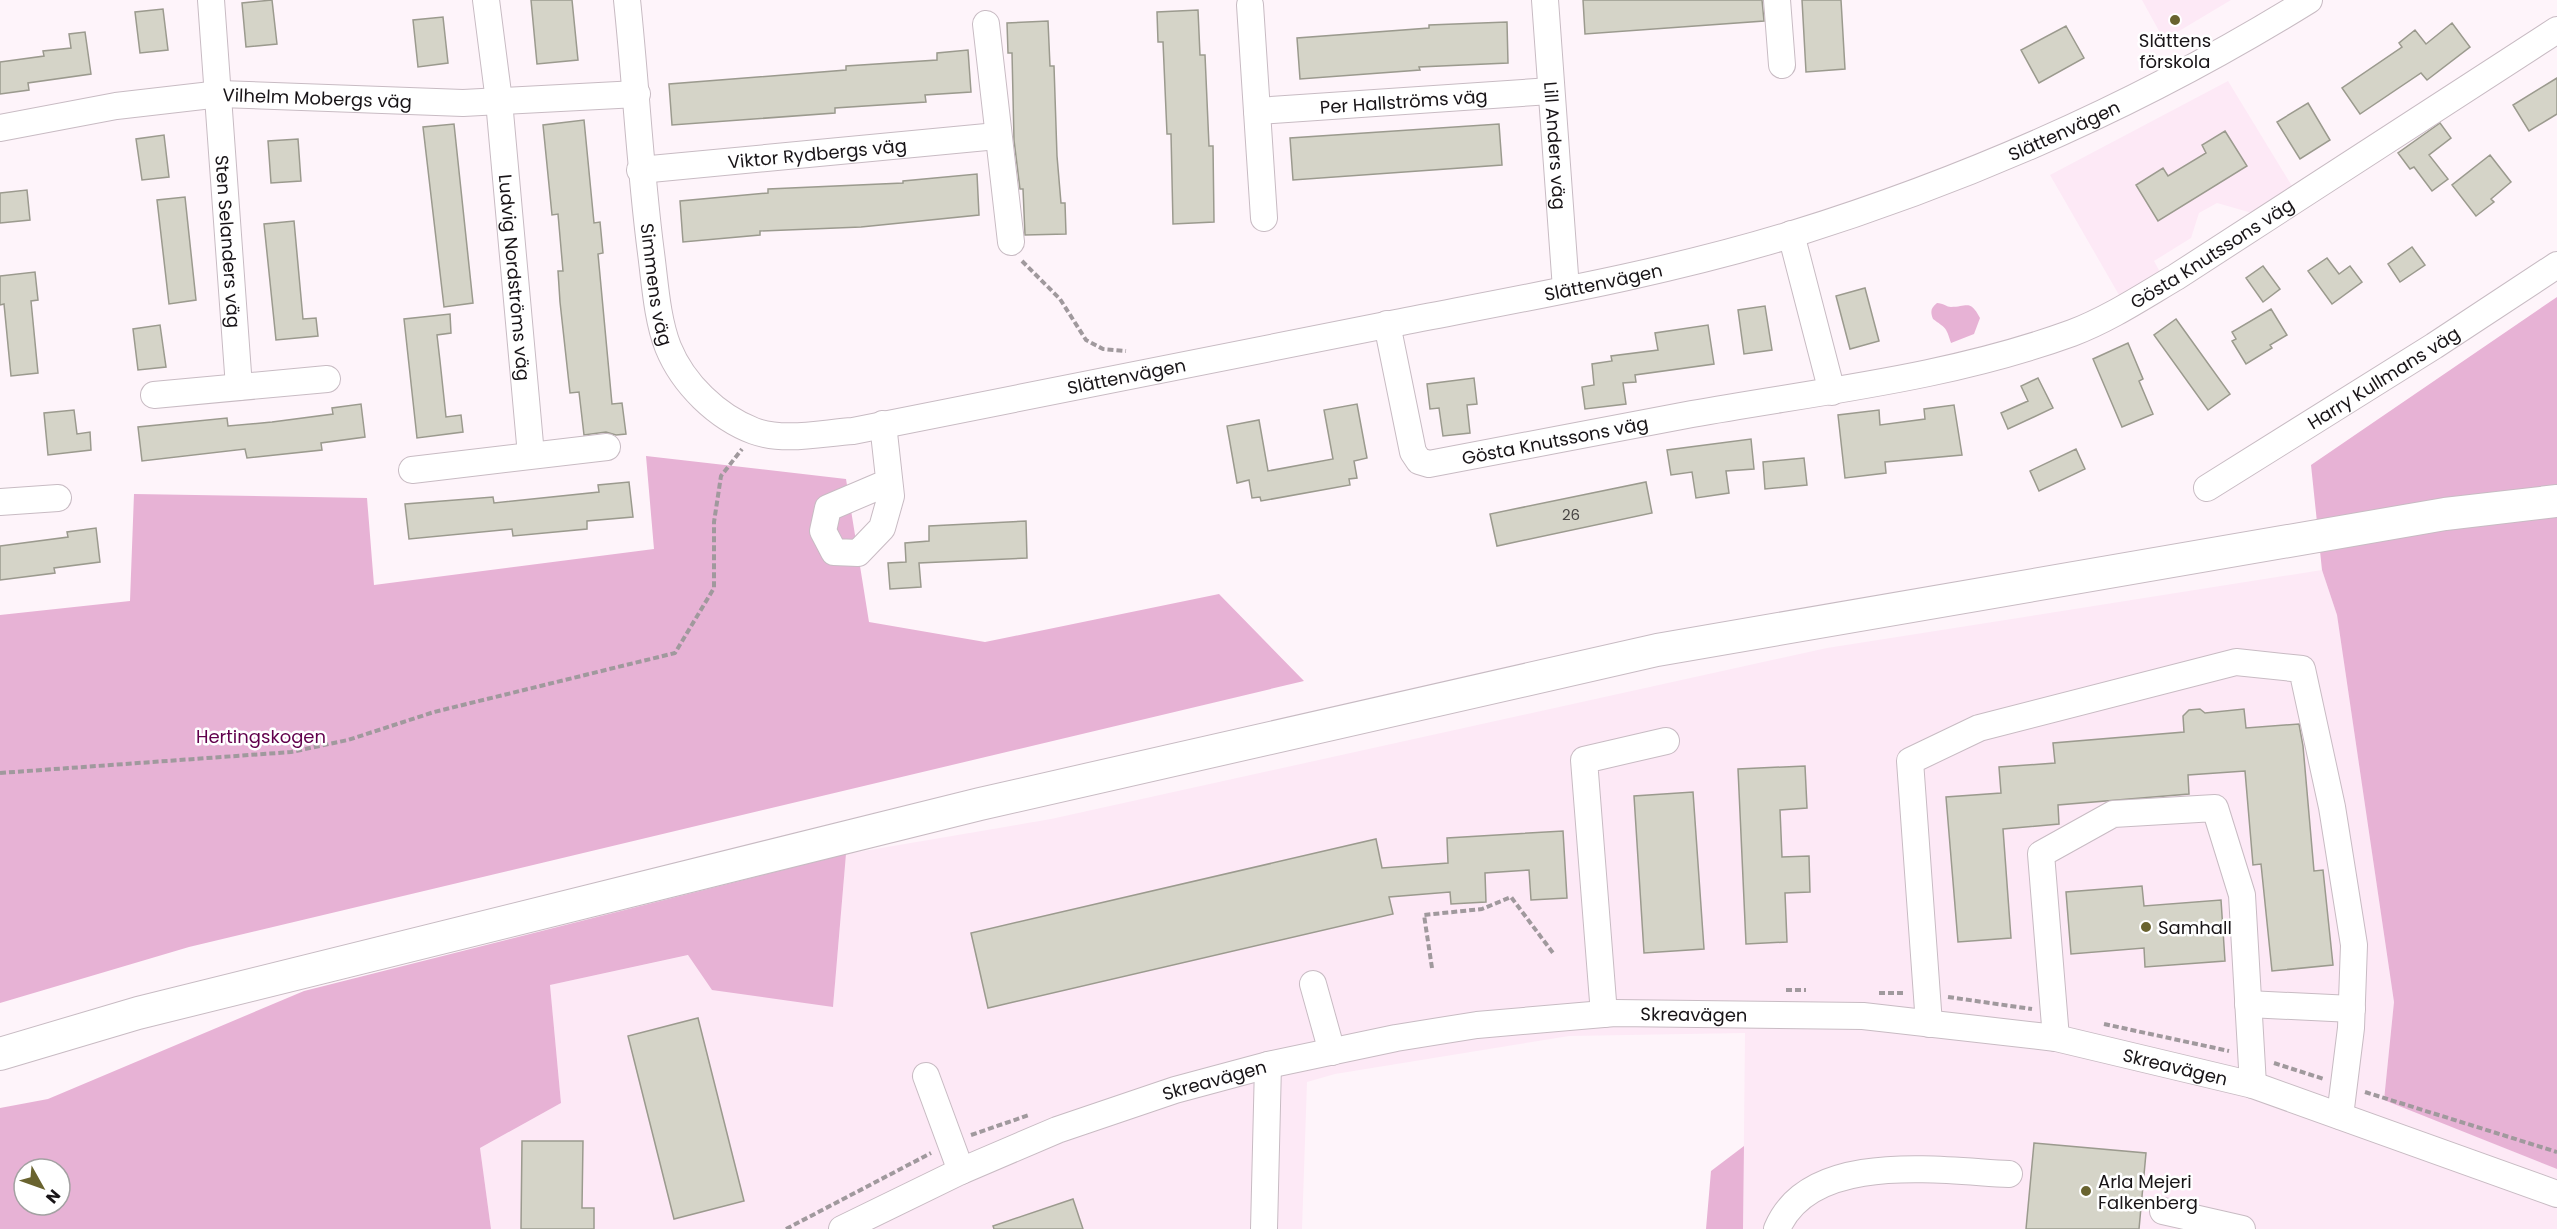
<svg xmlns="http://www.w3.org/2000/svg" width="2557" height="1229" viewBox="0 0 2557 1229" font-family="Poppins,sans-serif">
<rect width="100%" height="100%" fill="#fef4fa"/>
<path fill="#fde9f6" d="M2142,0H2231L2164,40Z
M2228,81L2295,191L2259,215L2217,203L2199,213L2191,238L2154,261L2160,272L2119,295L2050,175Z
M2322,570L2337,615L2394,1002L2384,1099L2557,1169V1229H1743L1745,1033L1569,1036L1335,1074L1307,1082L1302,1229H491L480,1148L561,1103L550,985L689,955L833,1007L846,854L1051,819L1827,648Z"/>
<path fill="#e7b2d5" fill-rule="evenodd" d="M2557,297V1169L2384,1100L2394,1002L2337,615L2322,570L2311,465Z
M1937,303C1943,303 1947,307 1951,307C1967,307 1970,299 1980,318L1974,334L1951,343C1946,326 1945,328 1933,319C1930,311 1931,308 1937,303Z
M646,456L846,479L869,622L985,642L1219,594L1304,681L189,947L0,1003V615L130,601L134,494L367,498L374,585L654,549Z
M846,854L833,1007L712,990L688,955L550,985L561,1103L480,1148L491,1229H0V1108L48,1099L304,991ZM24,1169H60V1205H24Z
M1744,1146L1743,1229H1706L1711,1171Z"/>
<path fill="#d5d4c8" stroke="#9b9a8e" stroke-width="1.5" d="M272,0L277,44L246,47L242,3Z
M531,0H572L578,60L537,64Z
M1583,0H1762L1764,21L1585,34Z
M1802,0H1841L1845,69L1806,72Z
M163,9L168,50L140,53L135,12Z
M1198,10L1200,55H1205L1209,146H1213L1214,222L1173,224L1171,134H1167L1163,42H1158L1157,12Z
M443,17L448,63L418,67L413,20Z
M1048,21L1050,66H1054L1057,156L1061,203H1065L1066,234L1025,235L1023,189H1020L1014,140L1012,53H1008L1007,23Z
M1507,22L1508,63L1419,67L1420,70L1300,79L1297,38L1429,28V25Z
M2452,23L2470,47L2427,80L2421,73L2360,114L2342,88L2402,47L2399,43L2415,30L2426,44Z
M2066,26L2084,58L2039,83L2021,50Z
M85,32L91,74L28,83L29,90L0,94V62L44,56L43,51L71,48L69,34Z
M968,50L971,92L925,95L926,102L835,108V113L672,125L669,84L846,70V66L937,60V53Z
M2557,78V114L2529,131L2513,105Z
M2308,103L2330,140L2300,159L2277,122Z
M584,120L594,223L600,222L603,253L598,254L612,404L622,403L626,434L616,435L606,432L584,435L579,392L570,393L560,302L558,271H563L558,214L552,215L543,125Z
M2440,123L2451,138L2429,155L2448,179L2432,191L2414,167L2410,169L2398,153Z
M454,124L473,303L444,307L423,127Z
M1499,124L1502,165L1293,180L1290,138Z
M2225,131L2247,166L2158,221L2136,185L2163,168L2168,176L2206,153L2202,145Z
M164,135L169,177L142,180L136,139Z
M298,139L301,181L271,183L268,141Z
M2490,155L2511,182L2491,199L2494,202L2476,216L2452,185Z
M977,174L979,215L861,227L760,231V235L683,242L680,201L768,193V189L903,183V181Z
M27,190L30,220L0,223V193Z
M185,197L196,300L169,304L157,200Z
M294,221L303,319L316,318L318,336L276,340L264,224Z
M2412,247L2425,265L2400,282L2388,264Z
M2327,258L2339,274L2350,266L2362,282L2332,304L2308,271Z
M2263,266L2280,289L2263,302L2246,278Z
M35,272L38,300L31,301L38,373L11,376L4,304L0,305V276Z
M1865,288L1879,341L1850,349L1836,296Z
M1765,306L1772,350L1744,354L1738,310Z
M2271,309L2287,335L2270,345L2272,348L2246,364L2232,341L2236,339L2232,332Z
M450,314L451,333L437,335L440,361L446,417L461,415L463,432L417,438L404,319Z
M2176,319L2230,394L2208,410L2154,335Z
M160,325L166,367L138,370L133,329Z
M1708,325L1714,364L1635,375L1636,382L1623,383L1626,404L1585,409L1582,387L1594,385L1592,364L1612,361L1611,356L1658,350L1655,333Z
M2128,343L2143,379L2139,381L2153,414L2122,427L2093,359Z
M1474,378L1477,404L1467,405L1470,433L1443,436L1439,408L1430,409L1427,384Z
M2038,378L2053,408L2008,429L2001,413L2028,401L2021,386Z
M361,404L365,437L321,443L322,450L247,458L245,449L142,461L138,427L227,418L228,426L272,422L333,414L332,408Z
M1357,404L1367,458L1354,461L1357,478L1349,479L1350,485L1261,501L1260,497L1252,498L1249,480L1237,483L1227,426L1259,420L1268,471L1333,459L1324,410Z
M1954,405L1962,455L1885,462L1886,473L1845,478L1838,415L1879,410L1880,425L1925,419L1924,409Z
M74,410L77,434L90,432L91,450L48,455L44,413Z
M1751,439L1754,469L1726,471L1729,493L1696,498L1692,472L1671,475L1667,450Z
M2076,449L2085,469L2039,491L2030,471Z
M1804,458L1807,485L1765,489L1763,462Z
M629,482L633,517L587,521V529L513,536L512,529L409,539L405,504L493,497L494,503L599,492L598,485Z
M1646,482L1652,513L1497,546L1490,514Z
M1026,521L1027,558L919,563L921,587L890,589L888,563L906,562L905,543L929,541V526Z
M96,528L100,562L54,568L55,573L0,580V546L68,537L67,532Z
M2200,709L2205,713L2244,709L2246,728L2299,724L2303,746L2314,871L2323,870L2333,965L2272,971L2261,864L2253,865L2245,771L2188,775L2189,794L2058,805L2059,824L2003,829L2011,938L1958,942L1946,797L2001,793L1999,767L2055,763L2053,743L2184,732L2183,716L2189,710Z
M1805,766L1807,808L1780,810L1782,857L1809,856L1810,892L1785,893L1787,942L1746,944L1738,769Z
M1693,792L1704,949L1644,953L1634,796Z
M1563,831L1567,898L1531,900L1529,870L1485,873L1486,902L1451,904L1450,892L1389,897L1393,914L988,1008L971,933L1376,839L1382,868L1448,863L1447,838Z
M2142,886L2144,906L2221,900L2225,961L2145,967L2144,948L2071,954L2066,892Z
M698,1018L744,1201L674,1219L628,1036Z
M522,1141H583L582,1208H594V1229H521Z
M2034,1143L2146,1153L2139,1229H2026Z
M1073,1199L1083,1229H994L993,1226Z"/>
<g fill="none" stroke-linecap="round" stroke-linejoin="round">
<defs>
<g id="minor">
<path id="s1" d="M211,0L239,387"/>
<path id="s2" d="M486,0L499,101L531,455"/>
<path id="s3" d="M627,0C636,85 640,169 651,253C655,283 657,319 668,347C683,384 717,417 754,431C784,442 822,433 853,431C1034,394 1215,358 1396,323C1529,297 1663,274 1793,234C1973,178 2148,100 2309,0"/>
<path id="s4" d="M1545,0L1566,289"/>
<path d="M1777,0L1782,65"/>
<path d="M1250,5L1264,218"/>
<path d="M986,24L1011,242"/>
<path id="s5" d="M1257,111L1551,91"/>
<path id="s6" d="M0,128L116,106L220,94L463,103L637,94"/>
<path id="s7" d="M640,170L997,136"/>
<path d="M1791,234L1832,392"/>
<path id="s8" d="M1387,324L1413,452L1419,461L1429,464C1517,448 1604,430 1692,414C1821,391 1948,378 2072,333C2109,319 2142,297 2176,277L2557,30"/>
<path d="M154,395L327,379"/>
<path d="M883,424L891,496L882,528L858,553L834,552L823,531L828,508L889,482"/>
<path d="M412,470L607,447"/>
<path id="s9" d="M2207,488L2434,346L2557,265"/>
<path d="M0,502L58,498"/>
<path d="M1313,984L1332,1052"/>
<path d="M2248,1004L2352,1009"/>
<path d="M1604,1014L1584,760L1666,741"/>
<path d="M1929,1024L1910,761L1979,728L2236,662L2302,669L2332,807L2354,945L2351,1028L2340,1116"/>
<path d="M2056,1038L2041,854L2113,814L2215,808L2242,895L2253,1085"/>
<path d="M926,1076L961,1171"/>
<path d="M2163,1211L2242,1229"/>
<path id="s10" d="M842,1229L961,1171L1057,1130L1175,1090L1268,1065L1396,1038L1477,1025L1615,1013L1863,1016L2056,1038L2253,1085L2557,1194"/>
<path d="M1264,1229L1268,1065"/>
<path d="M1777,1229C1810,1150 1941,1171 2009,1174"/>
</g>
<path id="major" d="M0,1054L138,1013L980,804L1657,650L2445,514L2557,501"/>
</defs>
<use href="#minor" stroke="#c8bbc3" stroke-width="28"/>
<use href="#major" stroke="#c8bbc3" stroke-width="34"/>
<path stroke="#a0999d" stroke-width="4" stroke-dasharray="6 3" stroke-linecap="butt" d="M1022,261L1060,299L1086,340L1103,349L1126,351
M0,773L291,752L348,740L434,712L675,653L714,588V522L721,476L742,449
M1432,968L1424,915L1482,909L1511,897L1553,953
M1786,990H1806
M1879,993H1904
M1948,997L2032,1009
M2104,1024L2229,1051
M2274,1063L2324,1079
M2365,1092L2557,1152
M971,1135L1029,1115
M786,1229L931,1153"/>
<use href="#minor" stroke="#fff" stroke-width="26"/>
<use href="#major" stroke="#fff" stroke-width="32"/>
</g>
<g fill="#69632f" stroke="#fff" stroke-width="2">
<circle cx="2175" cy="20" r="6"/>
<circle cx="2146" cy="927" r="6"/>
<circle cx="2086" cy="1191" r="6"/>
</g>
<g text-anchor="middle" dominant-baseline="central" stroke-width="5" stroke-linejoin="round" paint-order="stroke">
<g font-size="15" fill="#474443">
<text x="1571" y="514">26</text>
</g>
<g font-size="18" fill="#181417" stroke="#fff" text-anchor="start">
<text x="2175" y="40" text-anchor="middle">Slättens<tspan x="2175" dy="21">förskola</tspan></text>
<text x="2158" y="927">Samhall</text>
<text x="2098" y="1181">Arla Mejeri<tspan x="2098" dy="21">Falkenberg</tspan></text>
</g>
<g font-size="18" fill="#181417" stroke="#fff">
<text stroke="none"><textPath href="#s6" startOffset="320">Vilhelm Mobergs väg</textPath></text>
<text stroke="none"><textPath href="#s5" startOffset="147">Per Hallströms väg</textPath></text>
<text stroke="none"><textPath href="#s3" startOffset="1824">Slättenvägen</textPath></text>
<text stroke="none"><textPath href="#s4" startOffset="146">Lill Anders väg</textPath></text>
<text stroke="none"><textPath href="#s7" startOffset="178">Viktor Rydbergs väg</textPath></text>
<text stroke="none"><textPath href="#s1" startOffset="242">Sten Selanders väg</textPath></text>
<text stroke="none"><textPath href="#s8" startOffset="970">Gösta Knutssons väg</textPath></text>
<text stroke="none"><textPath href="#s2" startOffset="279">Ludvig Nordströms väg</textPath></text>
<text stroke="none"><textPath href="#s3" startOffset="1338">Slättenvägen</textPath></text>
<text stroke="none"><textPath href="#s3" startOffset="286">Simmens väg</textPath></text>
<text stroke="none"><textPath href="#s3" startOffset="852">Slättenvägen</textPath></text>
<text stroke="none"><textPath href="#s9" startOffset="208">Harry Kullmans väg</textPath></text>
<text stroke="none"><textPath href="#s8" startOffset="280">Gösta Knutssons väg</textPath></text>
<text stroke="none"><textPath href="#s10" startOffset="888">Skreavägen</textPath></text>
<text stroke="none"><textPath href="#s10" startOffset="1374">Skreavägen</textPath></text>
<text stroke="none"><textPath href="#s10" startOffset="402">Skreavägen</textPath></text>
</g>
<g font-size="18" fill="#61004c" stroke="#fff">
<text x="261" y="736">Hertingskogen</text>
</g>
</g>
<g transform="translate(42 1187) rotate(130)"><circle r="28" fill="#ffffff" stroke="#a3a1a2" stroke-width="1.5"/>
<path d="M0-4.5L10 22L0 15L-10 22Z" fill="#69632f"/>
<text y="-9" font-size="16" font-weight="bold" text-anchor="middle" fill="#181417">N</text>
</g>
</svg>
